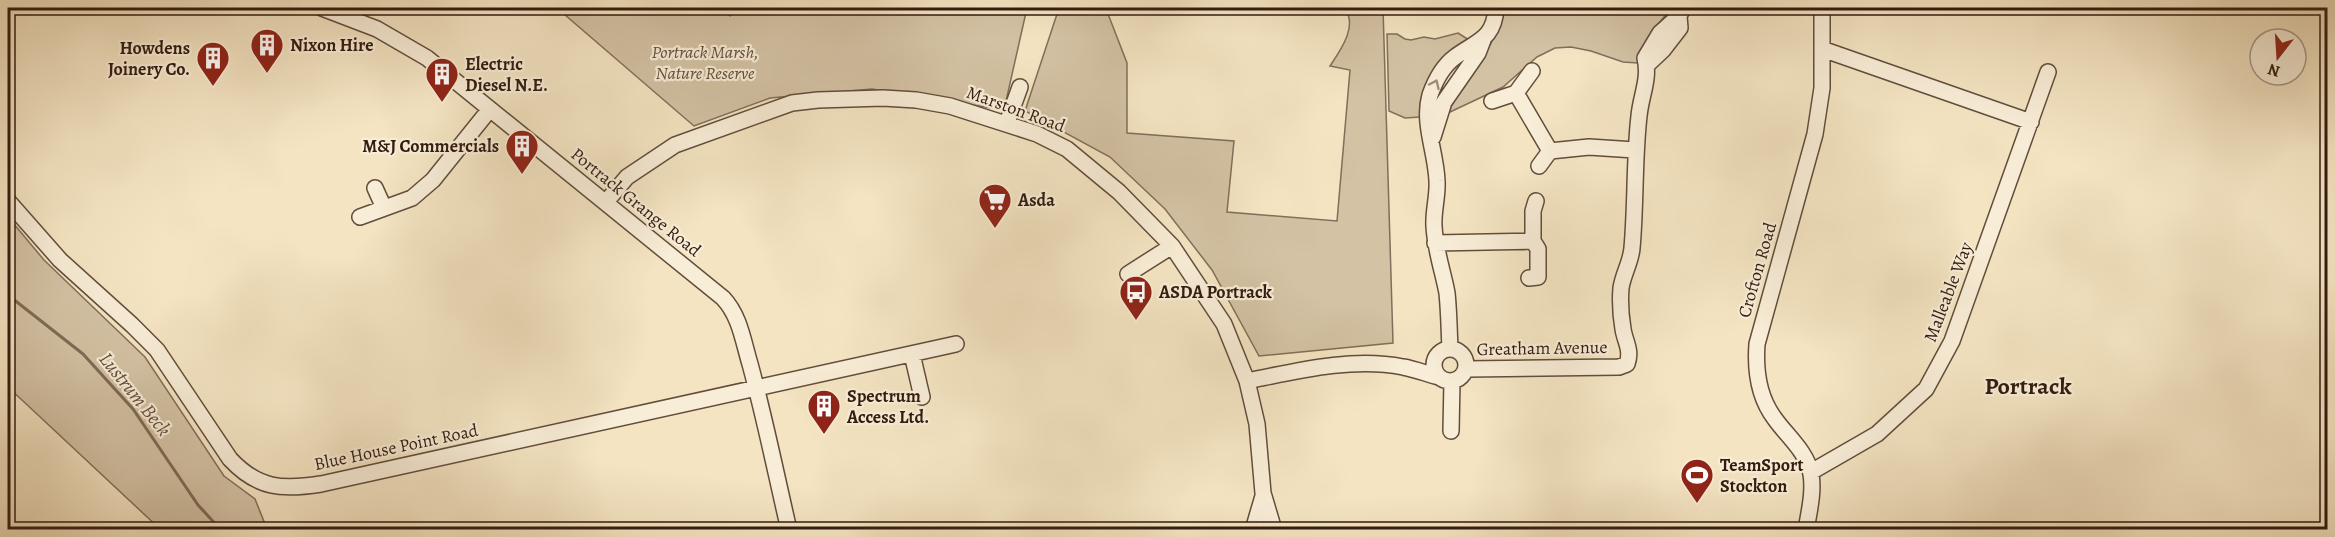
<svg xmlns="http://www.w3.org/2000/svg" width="2335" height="537" viewBox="0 0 2335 537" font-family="Alegreya,serif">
<rect width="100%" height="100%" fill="#f4e4c2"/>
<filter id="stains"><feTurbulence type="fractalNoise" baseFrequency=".00333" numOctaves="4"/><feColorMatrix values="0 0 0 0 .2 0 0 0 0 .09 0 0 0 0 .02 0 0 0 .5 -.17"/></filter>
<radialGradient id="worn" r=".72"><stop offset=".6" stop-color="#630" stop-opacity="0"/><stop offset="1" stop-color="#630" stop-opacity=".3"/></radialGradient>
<path fill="#d3c2a4" stroke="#826e5a" stroke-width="1.5" d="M557,8H1027L1004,110L872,89L770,98L694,126Z
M1059,8H1109L1108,14L1127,63V133L1234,141L1227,212L1337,221L1350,70L1330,66C1340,51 1359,25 1344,8H1383L1393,343L1259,356L1212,270L1165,209L1110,157L1025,111Z
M1520,8H1671L1653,31L1638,63L1623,62L1591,51L1571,47L1555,48L1537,57L1503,87L1448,113C1462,78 1497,51 1501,12Z
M1458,33L1469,40L1421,105L1420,117L1405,118L1389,111L1387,34H1397L1405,39L1411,40L1424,37L1435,39Z
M8,217L44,260L145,357L224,476L255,499L267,529H160L8,387Z"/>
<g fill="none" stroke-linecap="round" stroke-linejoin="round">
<path stroke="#7f6b56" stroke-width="3" d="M715,8L730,15L728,8
M8,295L83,354L133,409L198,505L221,530"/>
<defs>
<path id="minor" d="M322,8L377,29L427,58L723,298C740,316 743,341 750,364C765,419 776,474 789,530
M1822,49L2031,122
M1647,65L1663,50L1680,28L1679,16
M1516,93L1550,151
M1492,101L1516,93L1532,71
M1007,123L1020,87
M1433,137L1444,102L1478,53L1483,40
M1539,166L1550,151L1589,147L1635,150
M375,188L384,208
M8,201L60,260L132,325L157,350L230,459C258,489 282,490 321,484L956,344
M606,202L627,177L675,145L792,103L818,100L883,98L916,100L950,106L1037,134L1067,149L1119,192L1172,246L1224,324L1247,381L1257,424L1263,493L1274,530
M360,217L412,198L433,180L490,109
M1435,243L1533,241
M1128,274L1172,246
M1529,278L1538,277V249L1533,241V211L1536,201
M1450,348C1449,330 1449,312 1447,293C1443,271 1435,250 1434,226C1433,211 1438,196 1437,181C1436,152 1422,123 1430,95C1435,81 1443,66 1455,57C1476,41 1494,40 1496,8
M1434 365a16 16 0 1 1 32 0a16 16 0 1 1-32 0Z
M912,354L922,397
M1466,369L1619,367L1627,364C1632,350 1625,342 1623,329C1621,317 1620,300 1621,288C1623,274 1631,262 1632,248C1636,204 1634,160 1639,116C1641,95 1650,79 1645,58L1660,33L1679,16L1683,8
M1247,381C1297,371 1352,357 1403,367C1415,369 1427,374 1439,377
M1451,431L1452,381
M1811,472L1877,434L1926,389L1952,341L2048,72
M1253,530L1263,496
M1806,530C1809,512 1814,492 1811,474C1807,452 1787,436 1775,419C1758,397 1755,371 1757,344L1815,134L1822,88V8"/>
</defs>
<use href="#minor" stroke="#624d3c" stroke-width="18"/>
<use href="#minor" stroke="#f8edd7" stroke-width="15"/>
</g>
<defs><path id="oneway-chevron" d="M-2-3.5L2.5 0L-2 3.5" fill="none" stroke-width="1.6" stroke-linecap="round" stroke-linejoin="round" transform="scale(1.5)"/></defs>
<use stroke="#9f8e7d" href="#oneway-chevron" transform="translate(1435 84) rotate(-65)"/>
<defs>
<symbol id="building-pin" viewBox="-11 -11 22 30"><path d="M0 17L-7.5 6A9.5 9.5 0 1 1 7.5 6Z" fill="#8f2418" stroke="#f8edd7"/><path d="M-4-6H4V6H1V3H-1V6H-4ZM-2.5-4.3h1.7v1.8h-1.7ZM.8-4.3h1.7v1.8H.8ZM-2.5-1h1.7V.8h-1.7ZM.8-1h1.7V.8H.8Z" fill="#fff"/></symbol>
<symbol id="supermarket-pin" viewBox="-11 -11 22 30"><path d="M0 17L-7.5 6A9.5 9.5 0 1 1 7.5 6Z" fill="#8f2418" stroke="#f8edd7"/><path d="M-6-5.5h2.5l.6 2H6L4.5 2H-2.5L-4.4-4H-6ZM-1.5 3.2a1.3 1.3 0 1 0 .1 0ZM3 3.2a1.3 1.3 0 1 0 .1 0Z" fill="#fff"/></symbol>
<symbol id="bus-pin" viewBox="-11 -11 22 30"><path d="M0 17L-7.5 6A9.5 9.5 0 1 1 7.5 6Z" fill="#8f2418" stroke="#f8edd7"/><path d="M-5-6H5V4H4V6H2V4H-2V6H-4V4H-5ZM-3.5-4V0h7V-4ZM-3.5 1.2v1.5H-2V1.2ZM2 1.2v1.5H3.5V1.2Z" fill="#fff"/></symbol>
<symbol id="stadium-pin" viewBox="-11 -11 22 30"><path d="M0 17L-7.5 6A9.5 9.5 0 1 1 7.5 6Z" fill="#8f2418" stroke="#f8edd7"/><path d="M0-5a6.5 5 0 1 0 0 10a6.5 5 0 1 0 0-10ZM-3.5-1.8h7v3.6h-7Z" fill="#fff"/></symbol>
</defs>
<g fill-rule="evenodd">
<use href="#building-pin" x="248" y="26" width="38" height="52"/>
<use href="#building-pin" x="194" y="39" width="38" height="52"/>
<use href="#building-pin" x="423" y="55" width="38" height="52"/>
<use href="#building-pin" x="503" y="127" width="38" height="52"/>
<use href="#supermarket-pin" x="976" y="181" width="38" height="52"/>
<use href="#bus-pin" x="1117" y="273" width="38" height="52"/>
<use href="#building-pin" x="805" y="387" width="38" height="52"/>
<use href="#stadium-pin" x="1678" y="456" width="38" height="52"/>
</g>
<g text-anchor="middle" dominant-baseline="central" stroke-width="4.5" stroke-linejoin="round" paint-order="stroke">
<g font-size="18" font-weight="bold" fill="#321b0f" stroke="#f8edd7" text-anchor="start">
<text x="290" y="45">Nixon Hire</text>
<text x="190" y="48" text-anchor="end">Howdens<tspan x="190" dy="21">Joinery Co.</tspan></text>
<text x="465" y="64">Electric<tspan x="465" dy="21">Diesel N.E.</tspan></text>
<text x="499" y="146" text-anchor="end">M&amp;J Commercials</text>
<text x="1018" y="200">Asda</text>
<text x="1159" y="292">ASDA Portrack</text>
<text x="847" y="396">Spectrum<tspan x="847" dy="21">Access Ltd.</tspan></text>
<text x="1720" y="465">TeamSport<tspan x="1720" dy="21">Stockton</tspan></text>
</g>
<g font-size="18" font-style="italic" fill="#624d3c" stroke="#f8edd7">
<text x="705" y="52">Portrack Marsh,<tspan x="705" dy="21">Nature Reserve</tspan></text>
</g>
<g font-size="18" fill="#321b0f" stroke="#f8edd7">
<text transform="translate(1016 109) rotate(20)">Marston Road</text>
<text transform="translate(636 202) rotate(39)">Portrack Grange Road</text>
<text transform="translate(1757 270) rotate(-74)">Crofton Road</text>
<text transform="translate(1948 292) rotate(-69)">Malleable Way</text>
<text transform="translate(1542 348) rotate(-1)">Greatham Avenue</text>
<text transform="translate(396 447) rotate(-12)">Blue House Point Road</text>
</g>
<g font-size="20" font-style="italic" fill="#65503e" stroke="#f8edd7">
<text transform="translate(135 394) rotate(51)">Lustrum Beck</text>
</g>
<g font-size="24" font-weight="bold" fill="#321b0f" stroke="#f8edd7">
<text x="2028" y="386">Portrack</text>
</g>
</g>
<rect width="2335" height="537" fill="none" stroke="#f4e4c2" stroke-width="30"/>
<rect x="9" y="9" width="2317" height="519" fill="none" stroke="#321b0f" stroke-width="3"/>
<rect x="15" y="15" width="2305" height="507" fill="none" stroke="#321b0f" stroke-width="1.5"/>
<g transform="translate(2278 57) rotate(197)"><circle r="28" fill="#f8edd7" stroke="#a99987" stroke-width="1.5"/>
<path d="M0-4.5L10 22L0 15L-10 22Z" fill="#8f2418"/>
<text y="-9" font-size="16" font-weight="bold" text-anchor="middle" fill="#321b0f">N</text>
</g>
<rect width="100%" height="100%" filter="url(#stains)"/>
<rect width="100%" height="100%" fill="url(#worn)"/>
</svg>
